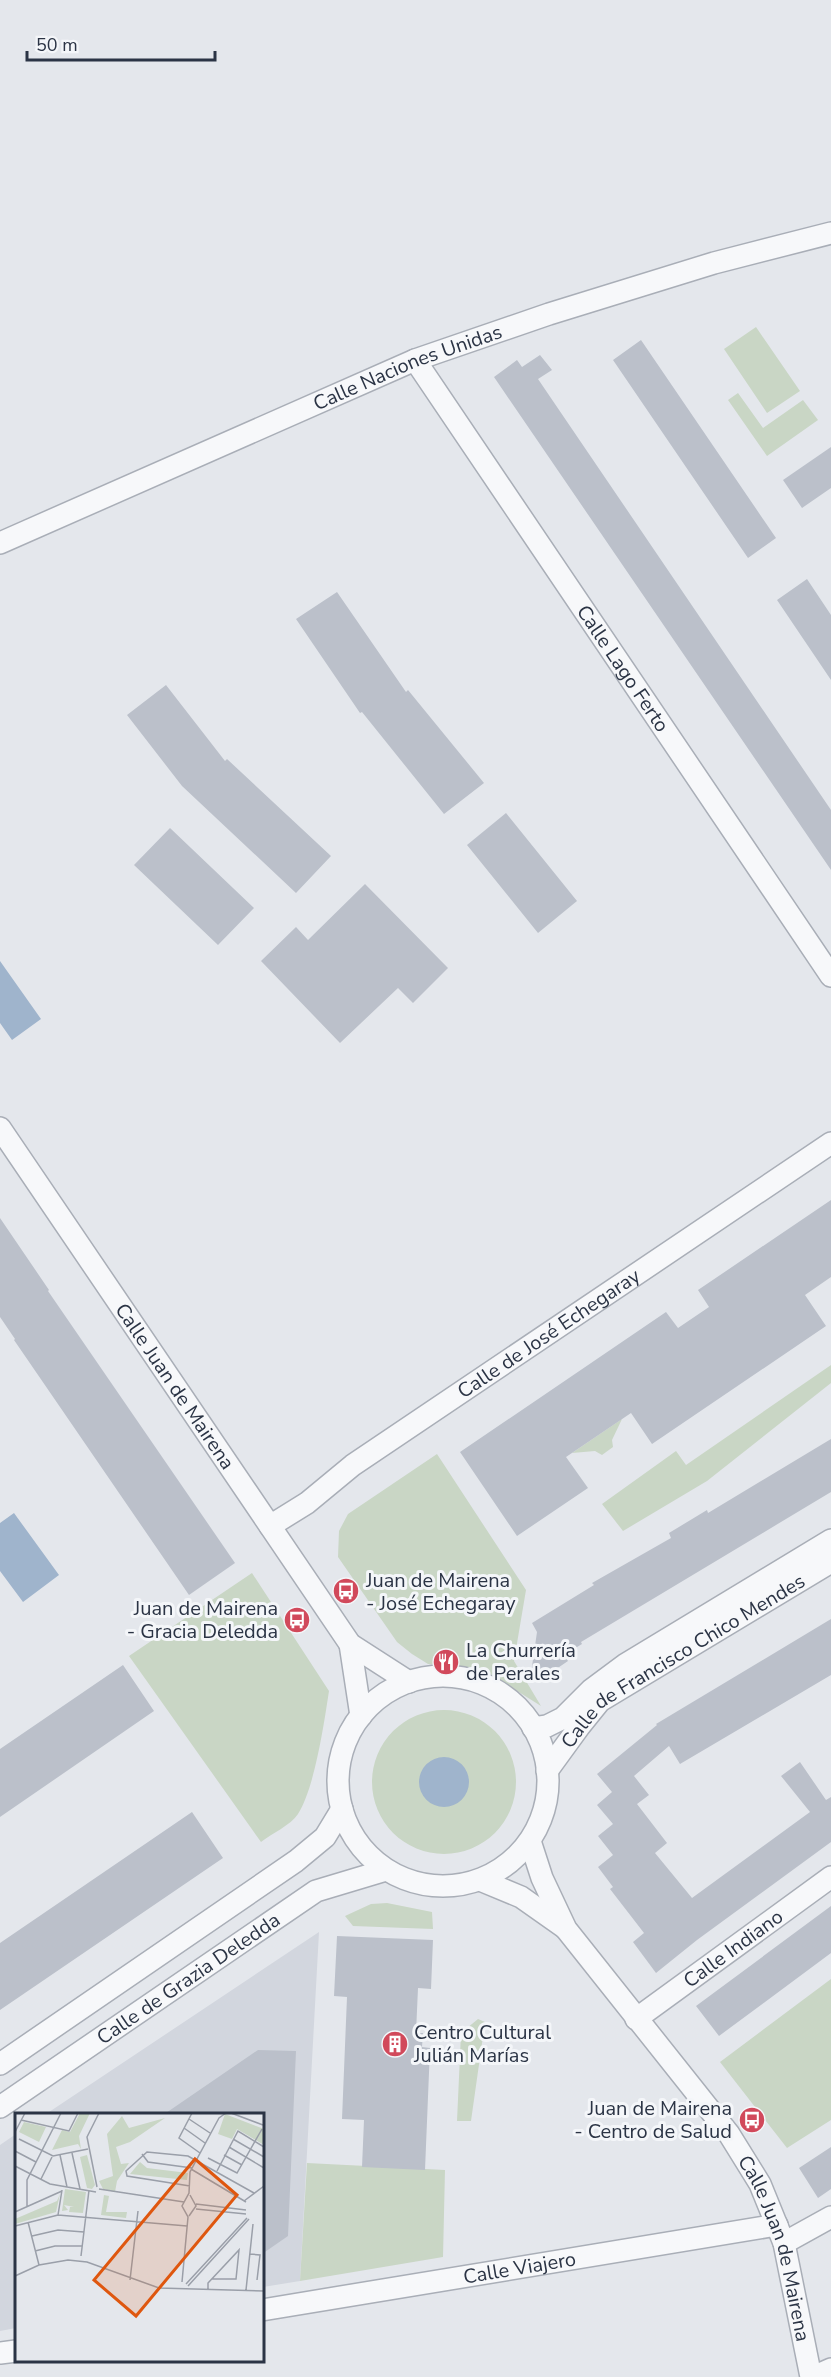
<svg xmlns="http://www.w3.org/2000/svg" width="831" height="2377" viewBox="0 0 831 2377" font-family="'Nunito Sans',sans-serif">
<rect width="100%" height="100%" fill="#e4e7ec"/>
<path fill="#d2d6de" d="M319,1932L300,2281L263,2287L262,2114H46Z
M16,2134V2328L0,2331V2145Z"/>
<path fill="#c9d6c5" d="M756,327L800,391L767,413L724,349Z
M738,393L763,428L803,400L818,420L767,456L728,400Z
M831,1365V1383L707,1481L623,1531L602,1504L676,1451L686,1465Z
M622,1419L612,1440L613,1447L602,1455L595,1451L572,1453Z
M437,1454L526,1590L514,1661L541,1706L490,1674L469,1668L428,1664L412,1654L397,1642L338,1557L339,1531L348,1514Z
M252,1573L329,1691C324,1723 315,1787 298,1814C291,1825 271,1834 261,1842L129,1656Z
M372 1782a72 72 0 1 1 144 0a72 72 0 1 1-144 0Z
M387,1903L432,1912L433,1929L353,1926L345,1916L371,1904Z
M831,1979V2120L787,2148L720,2062Z
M478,2019L485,2022L471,2121H457L461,2033Z
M307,2163L445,2170L443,2257L300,2281Z"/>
<path fill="#9fb4cc" d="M0,961L41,1019L12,1040L0,1023Z
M14,1513L59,1575L23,1602L0,1571V1523Z
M419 1782a25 25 0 1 1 50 0a25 25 0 1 1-50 0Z"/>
<path fill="#bbc0ca" d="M641,340L776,538L748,558L613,360Z
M540,355L552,370L538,379L831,810V870L494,377L517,360L522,367Z
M831,447V488L802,508L783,480Z
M807,579L831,615V680L777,600Z
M337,592L406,692L408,690L484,783L444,814L362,712L360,713L296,619Z
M166,685L225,761L227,759L331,856L296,893L182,786L127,715Z
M506,813L577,901L538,933L467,845Z
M170,828L254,908L218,945L134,865Z
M365,884L448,968L413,1003L398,988L340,1043L261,961L296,927L308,940Z
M831,1200V1277L805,1295L826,1326L652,1444L631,1413L566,1457L588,1488L517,1536L460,1452L666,1312L678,1328L709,1307L698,1290Z
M0,1218L49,1290L48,1291L235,1563L189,1595L14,1340L15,1339L0,1317Z
M831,1439V1492L581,1642L582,1644L564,1655L568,1661L543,1678L540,1674L530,1680L537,1632L532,1623L594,1585L592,1583L671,1538L669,1533L707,1510L708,1513Z
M831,1619V1675L680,1764L669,1746L634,1776L649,1795L637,1804L667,1843L655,1853L692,1898L810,1812L781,1776L800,1762L826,1800L831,1797V1842L697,1940L656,1973L633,1942L644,1933L610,1889L613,1887L598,1867L613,1855L598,1836L613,1824L597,1805L612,1792L597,1774L657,1725L656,1724Z
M123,1665L154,1711L0,1817V1749Z
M192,1812L223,1858L0,2010V1943Z
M831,1906V1953L719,2036L696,2006Z
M337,1936L433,1940L431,1989L418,1988L416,2033H423L422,2047L430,2048L425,2170L362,2167L364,2120L342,2119L347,1997L334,1996Z
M258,2050L296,2051L288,2236L262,2254V2115H163Z
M831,2147V2189L818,2198L799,2168Z"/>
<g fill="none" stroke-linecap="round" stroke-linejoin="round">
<defs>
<g id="street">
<path id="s1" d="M415,360L831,976"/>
<path id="s2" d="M0,543L415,360L549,314L714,263L831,233"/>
<path id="s3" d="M0,1128L350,1644L409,1682"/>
<path id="s4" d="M270,1526L307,1503L353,1465L831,1143"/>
<path d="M350,1644L361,1716"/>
<circle cx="443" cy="1781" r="105"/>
<path d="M533,1728L547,1726L563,1718L591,1690L626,1664L831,1540"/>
<path id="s5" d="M547,1771L579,1727L600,1701L831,1562"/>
<path id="s6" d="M530,1841L542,1878L566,1929L729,2134L760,2184L784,2243L811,2377"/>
<path d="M480,1880L521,1897L565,1928"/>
<path id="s7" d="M636,2019L831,1877"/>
<path d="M0,2064L296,1861L325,1837L342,1809"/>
<path id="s8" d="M0,2107L316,1891L386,1870"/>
<path d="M784,2243L831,2217"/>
<path id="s9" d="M262,2310L777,2225"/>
<path d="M0,2353L16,2351"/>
<path d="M813,2377L831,2369"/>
</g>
</defs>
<use href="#street" stroke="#a9aeb7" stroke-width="24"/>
<use href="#street" stroke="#f7f8fa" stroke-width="21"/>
</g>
<defs>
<symbol id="bus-disc" viewBox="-11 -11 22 22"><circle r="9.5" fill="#d1495b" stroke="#f4f6f9"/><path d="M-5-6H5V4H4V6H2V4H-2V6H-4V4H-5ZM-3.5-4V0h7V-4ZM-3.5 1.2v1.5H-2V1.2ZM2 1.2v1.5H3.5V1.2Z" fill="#fff"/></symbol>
<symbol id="restaurant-disc" viewBox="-11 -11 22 22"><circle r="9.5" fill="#d1495b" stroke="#f4f6f9"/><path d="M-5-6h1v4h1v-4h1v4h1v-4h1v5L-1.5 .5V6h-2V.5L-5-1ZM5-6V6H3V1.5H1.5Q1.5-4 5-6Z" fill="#fff"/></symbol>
<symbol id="building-disc" viewBox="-11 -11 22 22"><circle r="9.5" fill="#d1495b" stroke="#f4f6f9"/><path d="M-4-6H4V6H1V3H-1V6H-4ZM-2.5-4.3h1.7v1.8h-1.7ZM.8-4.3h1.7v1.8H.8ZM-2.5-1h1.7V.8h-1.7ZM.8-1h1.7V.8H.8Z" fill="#fff"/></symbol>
</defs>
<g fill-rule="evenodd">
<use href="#bus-disc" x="331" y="1576" width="30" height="30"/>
<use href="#bus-disc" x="282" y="1605" width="30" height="30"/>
<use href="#restaurant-disc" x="431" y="1647" width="30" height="30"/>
<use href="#building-disc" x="380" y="2029" width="30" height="30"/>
<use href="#bus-disc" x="737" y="2105" width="30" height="30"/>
</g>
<g text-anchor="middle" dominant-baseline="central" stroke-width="6" stroke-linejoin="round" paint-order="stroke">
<g font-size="20" fill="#2b3445" stroke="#f4f6f9">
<text stroke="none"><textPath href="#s2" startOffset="444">Calle Naciones Unidas</textPath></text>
<text stroke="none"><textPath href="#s1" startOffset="372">Calle Lago Ferto</textPath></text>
<text stroke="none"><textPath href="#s4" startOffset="339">Calle de José Echegaray</textPath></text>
<text stroke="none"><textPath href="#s3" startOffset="312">Calle Juan de Mairena</textPath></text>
<text stroke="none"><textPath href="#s5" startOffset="178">Calle de Francisco Chico Mendes</textPath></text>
<text stroke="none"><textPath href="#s7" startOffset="120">Calle Indiano</textPath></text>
<text stroke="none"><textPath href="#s8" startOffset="228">Calle de Grazia Deledda</textPath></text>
<text stroke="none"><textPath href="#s6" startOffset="482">Calle Juan de Mairena</textPath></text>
<text stroke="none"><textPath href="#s9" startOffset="261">Calle Viajero</textPath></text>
</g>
<g font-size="20" fill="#2b3445" stroke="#f4f6f9" text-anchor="start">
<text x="366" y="1580">Juan de Mairena<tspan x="366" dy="23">- José Echegaray</tspan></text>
<text x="278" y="1608" text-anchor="end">Juan de Mairena<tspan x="278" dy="23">- Gracia Deledda</tspan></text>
<text x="466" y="1650">La Churrería<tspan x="466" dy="23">de Perales</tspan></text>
<text x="414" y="2032">Centro Cultural<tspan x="414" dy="23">Julián Marías</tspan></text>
<text x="732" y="2108" text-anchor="end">Juan de Mairena<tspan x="732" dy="23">- Centro de Salud</tspan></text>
</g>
</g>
<g transform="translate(15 2113)">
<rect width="249" height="249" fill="#e4e7ec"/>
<path d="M65,0H75L64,23L66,36L63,31L37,37L47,17L55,19ZM210,1L249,16V32L222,16L217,26L203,21ZM107,3L114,15L150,5L115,29L101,34L106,51L114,50L102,68L100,79L88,76L84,68L98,63L92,21ZM9,9L31,14L24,29L4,19ZM72,42L80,72L77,76L72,75L65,44ZM125,49L132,55L173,60L172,67L115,61ZM50,76L71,79L68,100L54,99L55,94H59L49,92L53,97L47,98ZM45,81L41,99L0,111V106L42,88ZM89,82L94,83L91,99H112L111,105L86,102Z" fill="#c9d6c5"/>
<path fill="none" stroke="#9a9fa9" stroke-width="1.5" d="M177,0L164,25L185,40M216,0L248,12M174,6L195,20M6,7L54,18L63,0M169,15L190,30M0,19L10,0M4,26L38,43L73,36M218,26L249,44M214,34L249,55M0,38L21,49M57,40L65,76M127,41L133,49L177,55M45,42L52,74M209,42L227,52M193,45L222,60L247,16M0,53L35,71L81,79M176,56L231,89M202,58L223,18L249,34M26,66L37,44M175,73L112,63L111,58L132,39L173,43L239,80M82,74L72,24L84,0M84,76L169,89M229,88L249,73M181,91L231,97M12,94V67L46,0M181,96L231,101M0,99L47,78M43,102L47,77M174,103L181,93L175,82M13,109L24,152M0,113L43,102L172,113M17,123L43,117L69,119M20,138L40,133H67M235,141L245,142L242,167M66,143L74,77M0,163L24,152L53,147L72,149L144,175L249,178M115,167L123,98M167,169L173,104L167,93L174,80L175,59L204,5L211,0M171,171L232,105M173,173L234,106M193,177V170L224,137L221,166H197M231,177L238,111"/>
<path fill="#df570f" fill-opacity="0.15" stroke="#df570f" stroke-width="3" d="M180,46L222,82L121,203L79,167Z"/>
<rect width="249" height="249" fill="none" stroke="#2b3445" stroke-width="3"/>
</g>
<path d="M27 51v9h188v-9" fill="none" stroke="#2b3445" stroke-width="3"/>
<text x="36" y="51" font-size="18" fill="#2b3445" stroke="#f4f6f9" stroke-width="4.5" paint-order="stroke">50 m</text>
</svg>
